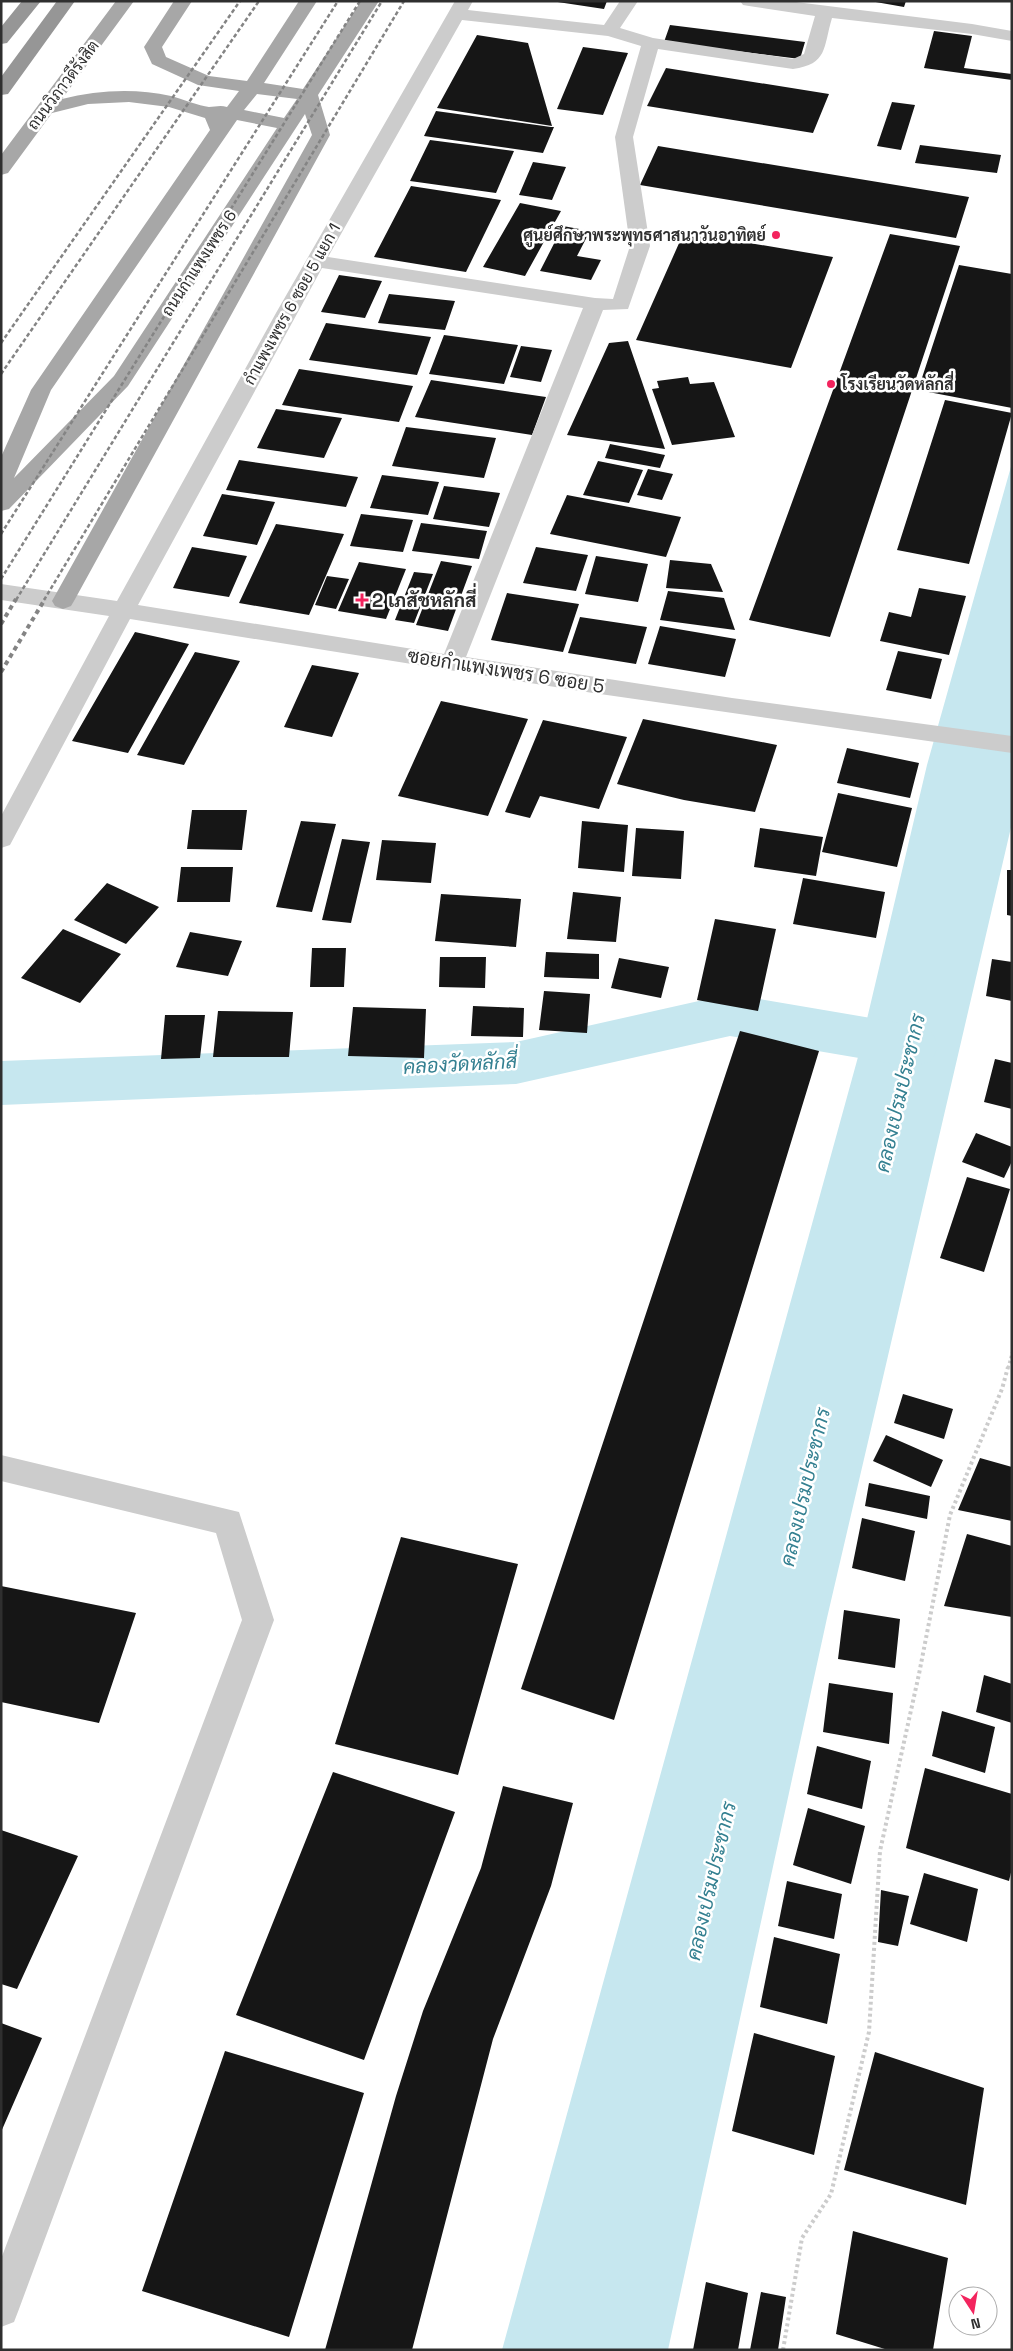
<svg xmlns="http://www.w3.org/2000/svg" width="1013" height="2351" viewBox="0 0 1013 2351" font-family="'Space Grotesk',Sarabun,sans-serif">
<rect width="100%" height="100%" fill="#fff"/>
<path fill="#c6e7ef" d="M1012,463V823L827,1618L668,2350H502L858,1057L927,765Z"/>
<g fill="none" stroke-linecap="round" stroke-linejoin="round">
<path fill="#c6e7ef" fill-rule="evenodd" d="M730,994L912,1025L931,1031L939,1046L931,1061L912,1067L730,1036L516,1084L1,1105V1061L516,1042Z"/>
</g>
<path fill="#161616" d="M551,1H607L604,9Z
M870,1H906L904,7Z
M670,25L805,42L800,59L664,42Z
M934,31L972,36L964,68L1012,74V80L924,68Z
M477,35L528,43L552,126L437,108Z
M583,47L628,53L603,115L557,109Z
M666,68L829,94L813,133L647,106Z
M892,102L915,105L901,150L877,146Z
M436,111L551,127H554L543,153L424,136Z
M430,140L514,151L496,193L410,181Z
M920,145L1001,155L997,173L915,163Z
M658,146L969,197L956,238L640,185Z
M533,162L566,167L552,200L519,195Z
M411,186L501,200L466,272L374,257Z
M520,203L561,211L525,276L483,267Z
M563,226L590,231L577,256L601,260L591,280L540,271Z
M684,232L833,257L791,368L636,340Z
M890,234L960,246L830,637L749,620Z
M959,265L1012,274V408L918,390Z
M339,275L382,281L365,318L321,312Z
M389,294L455,301L445,330L378,323Z
M326,323L431,337L417,375L309,360Z
M444,335L518,345L504,384L429,374Z
M628,341L665,449L567,435L609,343Z
M521,346L552,350L541,382L510,377Z
M299,369L413,386L399,422L282,405Z
M688,377L690,384L714,382L735,437L672,445L652,389L659,388L657,381Z
M431,380L546,397L532,435L415,417Z
M945,400L1012,413L969,564L897,550Z
M276,409L342,418L324,458L257,448Z
M406,427L496,438L484,478L392,466Z
M610,444L665,455L660,468L605,458Z
M239,460L358,477L346,507L226,490Z
M598,461L643,470L629,503L583,495Z
M648,469L673,474L662,500L637,495Z
M382,475L439,482L428,515L370,508Z
M444,486L500,493L489,527L433,519Z
M222,494L275,502L257,545L203,536Z
M567,495L681,517L666,557L550,534Z
M361,514L413,520L403,552L350,546Z
M421,523L487,531L479,559L412,551Z
M276,524L344,534L309,615L239,603Z
M192,547L247,556L229,597L173,588Z
M536,547L588,555L576,591L523,583Z
M596,556L648,564L638,602L585,594Z
M670,560L711,564L723,592L666,588Z
M441,561L472,566L448,631L416,625Z
M359,562L406,569L386,619L338,611Z
M414,572L433,574L414,623L395,620Z
M327,576L349,579L336,609L315,605Z
M919,588L966,596L949,655L880,641L889,612L911,617Z
M668,591L724,598L735,630L660,620Z
M507,593L579,604L563,652L491,640Z
M580,617L647,627L636,664L568,653Z
M660,626L736,639L725,677L648,664Z
M135,632L189,644L128,753L72,741Z
M898,651L942,659L931,699L886,690Z
M195,652L240,661L184,765L137,755Z
M312,665L359,673L332,737L284,727Z
M441,701L528,719L488,816L398,796Z
M643,719L777,745L755,812L684,800L617,784Z
M543,720L627,737L599,809L540,796L530,818L505,812Z
M847,748L919,763L910,798L837,783Z
M838,793L912,808L897,867L822,852Z
M192,810H247L242,850L187,849Z
M301,821L336,824L312,912L276,907Z
M582,821L628,825L624,872L578,868Z
M636,828L684,831L681,879L632,876Z
M760,828L823,837L816,876L754,867Z
M342,839L370,842L351,923L322,920Z
M382,840L436,843L431,883L376,880Z
M181,867H233L230,902H177Z
M1007,870H1012V916L1007,915Z
M803,878L885,892L876,938L793,924Z
M107,883L159,907L126,944L74,920Z
M573,892L621,897L616,942L567,939Z
M441,894L521,899L516,947L435,941Z
M715,919L776,929L758,1011L697,1000Z
M63,929L121,954L80,1003L21,978Z
M190,932L242,941L228,976L176,967Z
M312,948H346L344,987H310Z
M546,952L599,954V979L544,977Z
M440,957H486L485,988L439,987Z
M619,958L669,967L661,998L611,988Z
M992,959L1012,962V1001L986,996Z
M544,991L590,994L587,1033L539,1030Z
M473,1006L524,1008L523,1037L471,1036Z
M353,1007L426,1009L424,1058L348,1056Z
M218,1011L293,1012L289,1057H213Z
M165,1015H205L200,1058L161,1059Z
M740,1031L819,1051L614,1720L521,1689Z
M995,1059L1012,1063V1109L984,1102Z
M976,1133L1012,1147V1161L1004,1178L962,1162Z
M967,1177L1010,1189L984,1272L940,1258Z
M903,1394L953,1409L944,1439L894,1423Z
M886,1435L943,1460L931,1487L873,1461Z
M980,1458L1012,1467V1521L958,1510Z
M869,1483L930,1496L927,1519L865,1506Z
M862,1518L915,1531L905,1581L852,1568Z
M967,1534L1012,1546V1617L944,1606Z
M401,1537L518,1564L458,1775L335,1744Z
M1,1586L136,1613L99,1723L1,1702Z
M844,1610L900,1619L895,1668L838,1659Z
M984,1675L1012,1684V1723L976,1712Z
M829,1683L893,1693L889,1744L823,1732Z
M942,1711L995,1727L985,1773L932,1756Z
M817,1746L871,1761L862,1809L807,1794Z
M925,1768L1012,1794V1868L1009,1881L906,1848Z
M333,1772L455,1812L364,2060L236,2015Z
M503,1786L573,1803L551,1886L493,2039L412,2350H325L396,2096L423,2011L481,1868Z
M808,1808L865,1826L851,1884L793,1865Z
M1,1830L78,1856L17,1989L1,1984Z
M924,1873L978,1889L967,1942L910,1924Z
M787,1881L842,1894L834,1939L778,1926Z
M881,1890L909,1896L898,1946L878,1942Z
M774,1937L840,1954L827,2024L760,2007Z
M1,2023L42,2038L1,2132Z
M754,2033L835,2056L814,2155L732,2131Z
M225,2051L364,2093L289,2337L142,2291Z
M875,2052L984,2088L966,2205L844,2170Z
M853,2231L948,2258L933,2350H888L836,2334Z
M706,2282L748,2293L738,2350H693Z
M761,2292L786,2297L778,2350H750Z"/>
<g fill="none" stroke-linecap="round" stroke-linejoin="round">
<path stroke="#ccc" stroke-width="3" stroke-dasharray="2.5 2.5" stroke-linecap="butt" d="M1008,1368L1012,1353"/>
<path stroke="#ccc" stroke-width="4" stroke-dasharray="3 3" stroke-linecap="butt" d="M783,2350L802,2238L831,2194L869,2032L880,1851L919,1674L950,1515L1002,1389L1008,1367"/>
<path fill="#ccc" fill-rule="evenodd" d="M455,1H473L468,10L604,25L620,1H638L620,28L653,38L793,59L804,54L815,16L749,6L743,5L740,1H788L972,24L1012,31V41L972,34L832,18C823,48 828,64 793,69L658,49L633,137L650,246L628,309L603,310L466,657L732,698L1012,736V753L593,693L130,619L10,845L1,848V816L109,616L1,600V584L117,601L276,313ZM462,20L608,36L641,46L615,137L630,246L613,299L595,298L328,257ZM322,268L583,308L444,654L138,605Z
M1,1455L239,1512L274,1620L19,2309L14,2322L1,2327V2259L242,1620L216,1533L1,1481Z"/>
<path fill="#a7a7a7" fill-rule="evenodd" d="M116,1H134L62,99C98,90 135,88 171,96C182,99 199,106 209,107C215,107 220,105 227,107L239,91L198,85L152,64L144,47L174,1H192L162,47L166,57L209,76L247,81L299,1H317L264,83L303,89L361,1H379L318,95L330,135L74,601L71,606L63,609L55,606L52,601L312,135L305,114L128,386L9,509L1,511V457L31,390L210,130L205,118L169,107L129,102L88,104L52,113L8,173L1,175V155ZM257,94L297,99L284,118L244,110ZM237,120L277,128L114,376L14,478L51,390Z"/>
<path fill="#969696" fill-rule="evenodd" d="M22,1H41L7,43L1,44V27Z
M57,1H75L8,94L1,95V77Z"/>
<path stroke="#848484" stroke-width="2.5" stroke-dasharray="4 2.5" stroke-linecap="butt" d="M1,343L240,1
M1,374L259,1
M1,534L338,1
M1,579L360,1
M16,600L382,1
M44,600L404,1"/>
<path stroke="#848484" stroke-width="4" stroke-dasharray="4.5 4" stroke-linecap="butt" d="M1,624L16,599
M1,672L45,599"/>
</g>
<g fill="#f3245e" stroke="#fff" stroke-width="2">
<circle cx="776" cy="235" r="5"/>
<circle cx="831" cy="384" r="5"/>
<path d="M359.5 592.5h5v5h5v5h-5v5h-5v-5h-5v-5h5z"/>
</g>
<g text-anchor="middle" dominant-baseline="central" stroke-width="5" stroke-linejoin="round" paint-order="stroke">
<g font-size="16" fill="#2f2f2f" stroke="#fff">
<text transform="translate(63 85) rotate(-53)">ถนนวิภาวดีรังสิต</text>
<text transform="translate(199 263) rotate(-57)">ถนนกำแพงเพชร 6</text>
<text transform="translate(292 304) rotate(-61)">กำแพงเพชร 6 ซอย 5 แยก 1</text>
</g>
<g font-size="16" font-weight="bold" fill="#2f2f2f" stroke="#fff" text-anchor="end">
<text x="766" y="235">ศูนย์ศึกษาพระพุทธศาสนาวันอาทิตย์</text>
<text x="841" y="384" text-anchor="start">โรงเรียนวัดหลักสี่</text>
</g>
<g font-size="19" font-weight="bold" fill="#2f2f2f" stroke="#fff" text-anchor="start">
<text x="372" y="600">2 เภสัชหลักสี่</text>
</g>
<g font-size="19" fill="#2f2f2f" stroke="#fff">
<text transform="translate(506 671) rotate(9)">ซอยกำแพงเพชร 6 ซอย 5</text>
</g>
<g font-size="20" font-style="italic" fill="#348091" stroke="#fff">
<text transform="translate(460 1064) rotate(-3)">คลองวัดหลักสี่</text>
<text transform="translate(900 1093) rotate(-77)">คลองเปรมประชากร</text>
<text transform="translate(805 1487) rotate(-77)">คลองเปรมประชากร</text>
<text transform="translate(711 1881) rotate(-77)">คลองเปรมประชากร</text>
</g>
</g>
<rect width="1013" height="2351" fill="none" stroke="#2f2f2f" stroke-width="5"/>
<g transform="translate(973 2311) rotate(168)"><circle r="24" fill="#ffffff" stroke="#acacac"/>
<path d="M0-4L9 19L0 12L-9 19Z" fill="#f3245e"/>
<text y="-8" font-size="14" font-weight="bold" text-anchor="middle" fill="#2f2f2f">N</text>
</g>
</svg>
